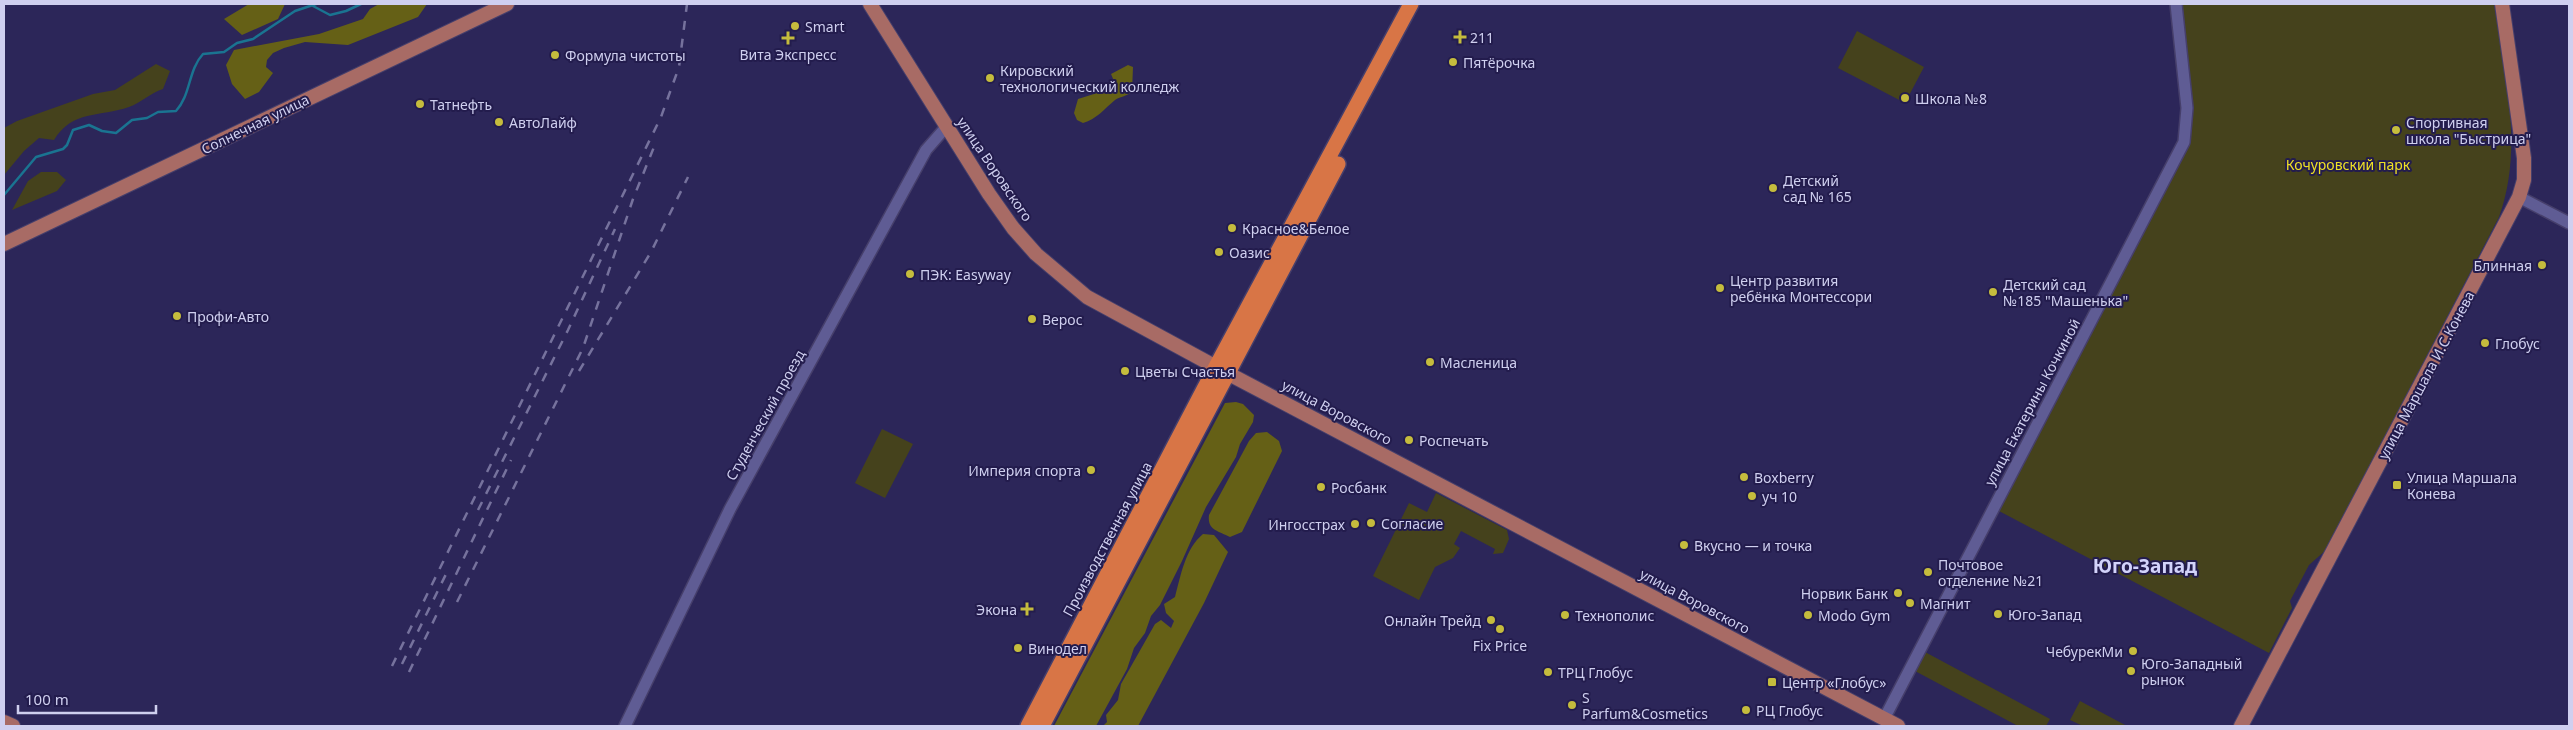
<svg xmlns="http://www.w3.org/2000/svg" width="2573" height="730" viewBox="0 0 2573 730" font-family="'Noto Sans',sans-serif">
<rect width="100%" height="100%" fill="#2c2659"/>
<path fill="#45421c" d="M2181,4H2494C2505,74 2524,148 2499,217L2326,550L2309,565L2290,601L2292,608L2269,653L1999,511L2189,145L2191,111Z
M1857,31L1924,67L1905,103L1838,68Z
M156,64L170,71L163,89C150,93 141,103 129,107C100,117 72,110 54,140L39,138L24,151L4,175V128L17,121L93,94L115,90Z
M41,172H57L66,180L57,191L12,210L28,181Z
M882,429L913,444L885,498L855,483Z
M1436,493L1507,530L1509,539L1503,553L1493,554L1495,549L1461,531L1454,544L1460,548L1453,558L1435,567L1419,600L1373,576L1409,503L1427,512Z
M1925,652L2050,719L2046,726H2018L1915,671Z
M2080,701L2127,726H2083L2070,720Z"/>
<path fill="#656016" d="M249,4H285L278,19L242,35L224,19Z
M379,4H427L418,17L348,45L305,42L284,48L273,53L267,60L266,67L273,73L259,92L245,99L232,84L226,65L234,50L319,34L363,19L370,9Z
M1128,65L1133,67L1132,92C1127,96 1119,97 1115,100C1104,109 1097,119 1083,123L1077,120L1074,113L1078,99L1094,94L1106,84H1111L1114,81L1111,74Z
M1236,402L1243,404L1254,415L1253,422L1240,444L1236,457L1206,507L1182,561L1160,605L1151,616L1145,633L1134,648L1127,669L1096,726H1054L1225,403Z
M1267,432L1279,441L1282,451L1242,532L1230,537C1218,531 1207,530 1209,515L1249,441L1256,433Z
M1203,534L1214,535L1228,552L1204,603L1138,726H1103L1107,722L1106,715L1118,700L1121,684L1155,624L1161,620L1171,628L1174,621L1166,613L1164,604L1175,597C1181,575 1185,549 1203,534Z"/>
<g fill="none" stroke-linecap="round" stroke-linejoin="round">
<path stroke="#1a7491" stroke-width="2.5" d="M313,6L330,15L346,11L361,4
M4,195L36,157L63,149L67,145L73,130L89,125L102,131L116,133L132,120L147,118L158,112L176,111C191,95 188,70 203,54L224,52L237,43L253,39L295,11L316,4"/>
<defs>
<path id="minor" d="M2519,197L2569,223
M1884,719L2184,142L2187,108L2176,4
M625,726L730,509L926,150L947,126"/>
<path id="major" d="M870,4L989,194L1013,228L1036,254L1087,297L1216,367
M4,244L507,4
M1229,374L1898,726
M4,722L13,726
M2241,726L2519,197L2524,180V158L2502,4"/>
<path id="highway" d="M1028,726L1204,389L1411,4
M1042,726L1338,164"/>
</defs>
<use href="#minor" stroke="#463f6b" stroke-width="14"/>
<use href="#major" stroke="#463f6b" stroke-width="16"/>
<use href="#highway" stroke="#463f6b" stroke-width="18"/>
<use href="#minor" stroke="#5f5c94" stroke-width="11"/>
<use href="#major" stroke="#a86b65" stroke-width="14"/>
<use href="#highway" stroke="#d87546" stroke-width="15"/>
<path stroke="#76729d" stroke-width="2.5" stroke-dasharray="9 9" stroke-linecap="butt" d="M579,371L651,252L688,177
M478,510L568,330L615,229
M457,602L583,348L633,199L654,147
M402,664L449,568
M392,666L661,117L679,67L687,4
M409,672L511,460"/>
</g>
<g fill="#c5bc3d" stroke="#231c4d" stroke-width="2">
<circle cx="795" cy="26" r="5"/>
<path d="M1457.5 29.5h5v5h5v5h-5v5h-5v-5h-5v-5h5z"/>
<path d="M785.5 30.5h5v5h5v5h-5v5h-5v-5h-5v-5h5z"/>
<circle cx="555" cy="55" r="5"/>
<circle cx="1453" cy="62" r="5"/>
<circle cx="990" cy="78" r="5"/>
<circle cx="1905" cy="98" r="5"/>
<circle cx="420" cy="104" r="5"/>
<circle cx="499" cy="122" r="5"/>
<circle cx="2396" cy="130" r="5"/>
<circle cx="1773" cy="188" r="5"/>
<circle cx="1232" cy="228" r="5"/>
<circle cx="1219" cy="252" r="5"/>
<circle cx="2542" cy="265" r="5"/>
<circle cx="910" cy="274" r="5"/>
<circle cx="1720" cy="288" r="5"/>
<circle cx="1993" cy="292" r="5"/>
<circle cx="177" cy="316" r="5"/>
<circle cx="1032" cy="319" r="5"/>
<circle cx="2485" cy="343" r="5"/>
<circle cx="1430" cy="362" r="5"/>
<circle cx="1125" cy="371" r="5"/>
<circle cx="1409" cy="440" r="5"/>
<circle cx="1091" cy="470" r="5"/>
<circle cx="1744" cy="477" r="5"/>
<rect x="2392" y="480" width="10" height="10" rx="2.5"/>
<circle cx="1321" cy="487" r="5"/>
<circle cx="1752" cy="496" r="5"/>
<circle cx="1371" cy="523" r="5"/>
<circle cx="1355" cy="524" r="5"/>
<circle cx="1684" cy="545" r="5"/>
<circle cx="1928" cy="572" r="5"/>
<circle cx="1898" cy="593" r="5"/>
<circle cx="1910" cy="603" r="5"/>
<path d="M1024.5 601.5h5v5h5v5h-5v5h-5v-5h-5v-5h5z"/>
<circle cx="1998" cy="614" r="5"/>
<circle cx="1565" cy="615" r="5"/>
<circle cx="1808" cy="615" r="5"/>
<circle cx="1491" cy="620" r="5"/>
<circle cx="1500" cy="629" r="5"/>
<circle cx="1018" cy="648" r="5"/>
<circle cx="2133" cy="651" r="5"/>
<circle cx="2131" cy="671" r="5"/>
<circle cx="1548" cy="672" r="5"/>
<rect x="1767" y="677" width="10" height="10" rx="2.5"/>
<circle cx="1572" cy="705" r="5"/>
<circle cx="1746" cy="710" r="5"/>
</g>
<g text-anchor="middle" dominant-baseline="central" stroke-width="4" stroke-linejoin="round" paint-order="stroke">
<g font-size="14" fill="#cfcfef" stroke="#231c4d" text-anchor="start">
<text x="805" y="26">Smart</text>
<text x="1470" y="37">211</text>
<text x="788" y="54" text-anchor="middle">Вита Экспресс</text>
<text x="565" y="55">Формула чистоты</text>
<text x="1463" y="62">Пятёрочка</text>
<text x="1000" y="70">Кировский<tspan x="1000" dy="16">технологический колледж</tspan></text>
<text x="1915" y="98">Школа №8</text>
<text x="430" y="104">Татнефть</text>
<text x="509" y="122">АвтоЛайф</text>
<text x="2406" y="122">Спортивная<tspan x="2406" dy="16">школа "Быстрица"</tspan></text>
<text x="1783" y="180">Детский<tspan x="1783" dy="16">сад № 165</tspan></text>
<text x="1242" y="228">Красное&amp;Белое</text>
<text x="1229" y="252">Оазис</text>
<text x="2532" y="265" text-anchor="end">Блинная</text>
<text x="920" y="274">ПЭК: Easyway</text>
<text x="1730" y="280">Центр развития<tspan x="1730" dy="16">ребёнка Монтессори</tspan></text>
<text x="2003" y="284">Детский сад<tspan x="2003" dy="16">№185 "Машенька"</tspan></text>
<text x="187" y="316">Профи-Авто</text>
<text x="1042" y="319">Верос</text>
<text x="2495" y="343">Глобус</text>
<text x="1440" y="362">Масленица</text>
<text x="1135" y="371">Цветы Счастья</text>
<text x="1419" y="440">Роспечать</text>
<text x="1081" y="470" text-anchor="end">Империя спорта</text>
<text x="1754" y="477">Boxberry</text>
<text x="2407" y="477">Улица Маршала<tspan x="2407" dy="16">Конева</tspan></text>
<text x="1331" y="487">Росбанк</text>
<text x="1762" y="496">уч 10</text>
<text x="1381" y="523">Согласие</text>
<text x="1345" y="524" text-anchor="end">Ингосстрах</text>
<text x="1694" y="545">Вкусно — и точка</text>
<text x="1938" y="564">Почтовое<tspan x="1938" dy="16">отделение №21</tspan></text>
<text x="1888" y="593" text-anchor="end">Норвик Банк</text>
<text x="1920" y="603">Магнит</text>
<text x="1017" y="609" text-anchor="end">Экона</text>
<text x="2008" y="614">Юго-Запад</text>
<text x="1575" y="615">Технополис</text>
<text x="1818" y="615">Modo Gym</text>
<text x="1481" y="620" text-anchor="end">Онлайн Трейд</text>
<text x="1500" y="645" text-anchor="middle">Fix Price</text>
<text x="1028" y="648">Винодел</text>
<text x="2123" y="651" text-anchor="end">ЧебурекМи</text>
<text x="2141" y="663">Юго-Западный<tspan x="2141" dy="16">рынок</tspan></text>
<text x="1558" y="672">ТРЦ Глобус</text>
<text x="1782" y="682">Центр «Глобус»</text>
<text x="1582" y="697">S<tspan x="1582" dy="16">Parfum&amp;Cosmetics</tspan></text>
<text x="1756" y="710">РЦ Глобус</text>
</g>
<g font-size="14" fill="#cfcfef" stroke="#231c4d">
<text transform="translate(255 124) rotate(-26)">Солнечная улица</text>
<text transform="translate(995 169) rotate(56)">улица Воровского</text>
<text transform="translate(2426 375) rotate(-62)">улица Маршала И.С.Конева</text>
<text transform="translate(2032 402) rotate(-62)">улица Екатерины Кочкиной</text>
<text transform="translate(1337 412) rotate(28)">улица Воровского</text>
<text transform="translate(765 415) rotate(-61)">Студенческий проезд</text>
<text transform="translate(1107 539) rotate(-62)">Производственная улица</text>
<text transform="translate(1695 601) rotate(28)">улица Воровского</text>
</g>
<g font-size="14" fill="#eee025" stroke="#231c4d">
<text x="2348" y="164">Кочуровский парк</text>
</g>
<g font-size="19" font-weight="bold" fill="#d3d3fa" stroke="#231c4d">
<text x="2145" y="566">Юго-Запад</text>
</g>
</g>
<rect width="2573" height="730" fill="none" stroke="#cfcfef" stroke-width="10"/>
<path d="M18 705v8h138v-8" fill="none" stroke="#cfcfef" stroke-width="2.5"/>
<text x="25" y="705" font-size="15" fill="#cfcfef" stroke="#231c4d" stroke-width="4" paint-order="stroke">100 m</text>
</svg>
